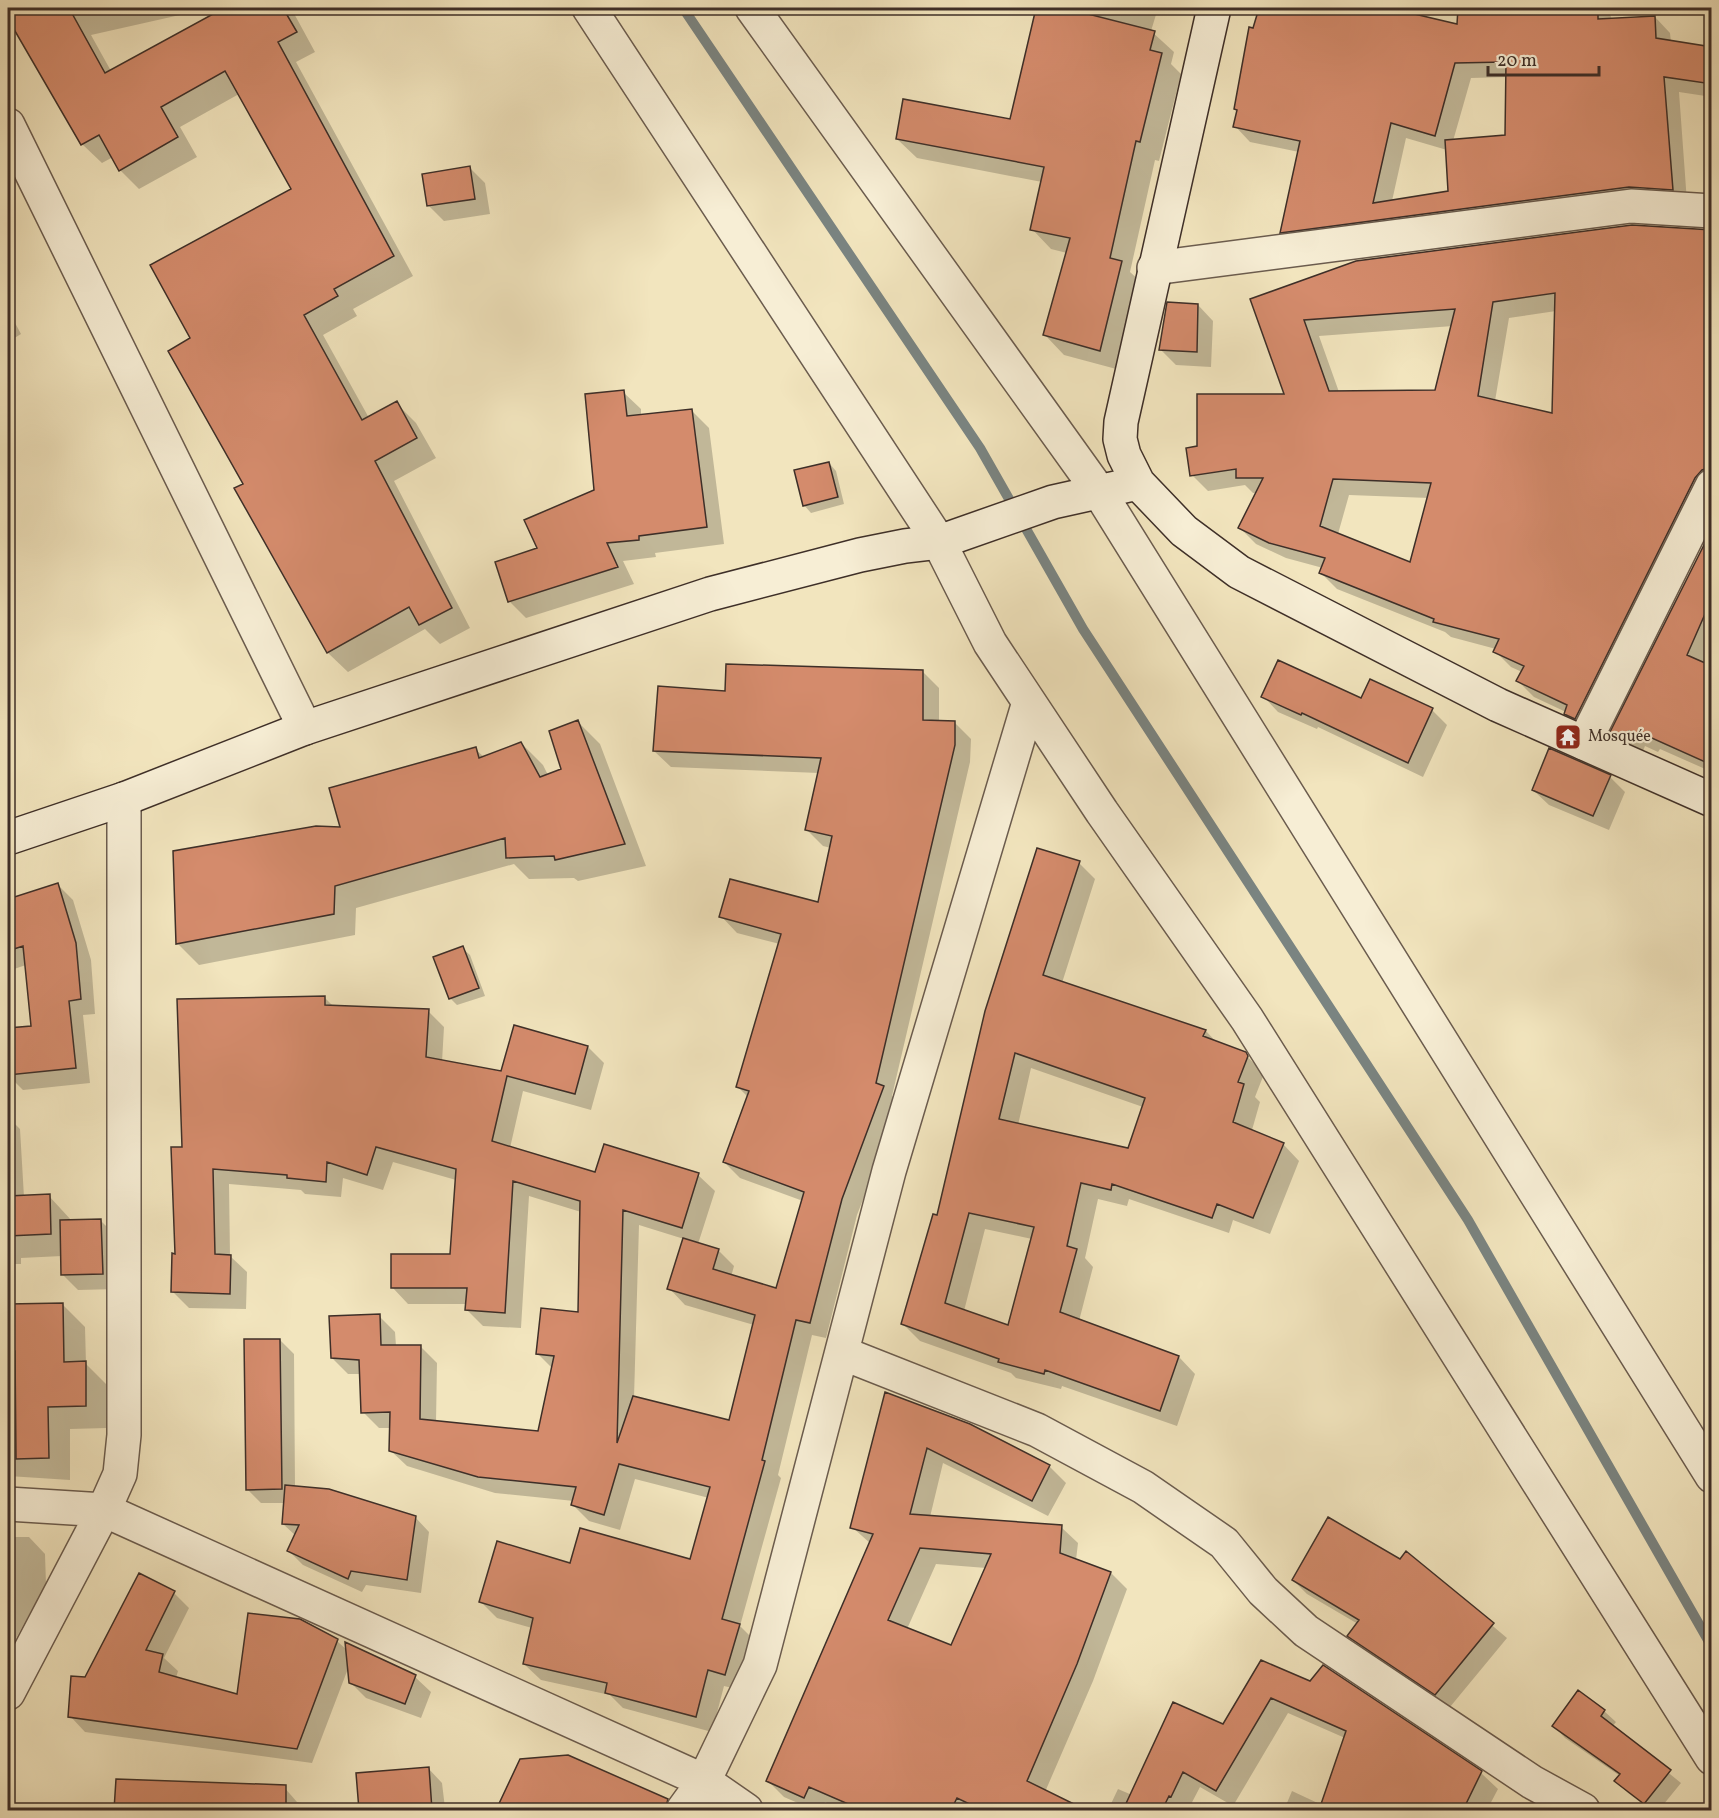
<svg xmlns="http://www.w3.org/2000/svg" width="1719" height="1818" viewBox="0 0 1719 1818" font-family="Vollkorn,serif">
<rect width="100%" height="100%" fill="#f2e5be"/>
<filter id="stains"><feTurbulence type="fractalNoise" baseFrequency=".00333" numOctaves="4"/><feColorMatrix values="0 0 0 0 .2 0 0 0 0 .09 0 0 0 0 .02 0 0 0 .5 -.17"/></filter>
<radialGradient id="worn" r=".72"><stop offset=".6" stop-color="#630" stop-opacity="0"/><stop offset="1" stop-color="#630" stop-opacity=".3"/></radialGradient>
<path fill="#0003" fill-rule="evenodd" d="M8,8H211L91,35L111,71L227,8H291L315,52L296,62L413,276L353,309L357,316L323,335L369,418L396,403L416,423L436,458L394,481L470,628L440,644L425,629L348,672L328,653L236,489L245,484L192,339L293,189L239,94L180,127L197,157L139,189L120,170L113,157L102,163L82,144L8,14Z
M1038,8H1158L1151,31L1174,52L1171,64L1181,74L1159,161L1155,160L1130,272L1141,282L1120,370L1064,355L1045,335L1067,253L1051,249L1032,229L1042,182L917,158L897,139L1011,121Z
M1260,8H1407L1406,13L1459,25L1460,8H1608L1612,20L1655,17L1670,33L1671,42L1712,48V97L1679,92L1687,202L1297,247L1282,232L1299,152L1250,142L1235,126L1238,112L1235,109ZM1508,77L1507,136L1453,141L1471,78ZM1406,138L1447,150L1450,192L1392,201Z
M470,168L485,183L490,214L444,221L429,206Z
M1356,262L1712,317V493L1581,729L1566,712L1534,697L1518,681L1522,672L1511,667L1495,651L1496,649L1451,637L1445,632L1337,589L1321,573L1323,568L1286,558L1256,544L1240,528L1257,493H1253L1245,485L1208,491L1192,475L1198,448L1286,395L1252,300ZM1556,311L1553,415L1495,401L1509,318ZM1453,326L1436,391L1339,392L1319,336ZM1349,495L1429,498L1411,564L1338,534Z
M1198,305L1213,321L1211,367L1176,365L1161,350Z
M8,310L21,334L8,342Z
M623,392L641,409V416L691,410L709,428L724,544L655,553L656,557L623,561L634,584L526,618L509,601L539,549L596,490Z
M829,463L836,471L844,504L811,513L804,505Z
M1712,532V650L1705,665L1712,668V772L1660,749L1658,752L1645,746L1641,756L1627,750L1611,734Z
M923,672L939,688V722L955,723L971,739L970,762L892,1096L900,1104L857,1215L826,1338L812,1335L778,1475L781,1478L740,1626L756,1642L741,1690L724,1686L712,1732L623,1708L610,1695L541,1680L524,1664L532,1628L497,1618L480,1601L572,1565L691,1561L709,1498L635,1479L620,1530L589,1521L573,1505L574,1501L495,1493L407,1466L390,1450L391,1428H379L363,1412L361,1374H348L332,1358L379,1316L395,1332L396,1346L421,1347L437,1363L436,1422L539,1433L553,1369L537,1353L579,1313L581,1212L529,1196L521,1328L483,1326L467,1310V1304H408L392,1287L452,1256L456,1180L393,1162L383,1190L343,1178L341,1197L305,1194L301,1190L229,1184L230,1256L247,1272L246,1309L189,1308L173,1292L183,1149L325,998L333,1006L428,1011L444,1027L442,1062L502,1073L588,1047L604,1063L591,1110L523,1091L510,1148L596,1174L698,1175L715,1191L698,1244L718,1250L734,1266L731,1277L777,1290L803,1201L740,1178L724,1162L748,1097L738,1087L780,944L737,933L721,916L819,904L831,848L823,846L807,830L819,773L671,767L654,751L727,692ZM639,1225L684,1239L669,1288L685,1305L754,1325L730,1421L634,1398Z
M1263,696L1362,699L1432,710L1447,725L1423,777L1318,727L1317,729L1278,712Z
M578,722L600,744L646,866L578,881L574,878L529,879L514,864L356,908L355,935L199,965L177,943L342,829L475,749L484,757L521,743L543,765L548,775L563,769Z
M1610,777L1625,792L1609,830L1549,805L1533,790Z
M1079,863L1095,879L1062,983L1206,1031L1218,1044L1245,1054L1264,1074L1255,1097L1260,1102L1252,1130L1283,1144L1299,1161L1270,1234L1233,1220L1229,1233L1129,1199L1127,1206L1098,1199L1085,1258L1093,1267L1079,1321L1179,1357L1195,1374L1177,1426L1062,1386L1061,1389L1016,1378L1011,1373L920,1341L903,1324L939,1217ZM1031,1068L1143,1107L1129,1150L1018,1125ZM985,1229L1032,1239L1009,1327L964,1311Z
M58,885L73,900L91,960L95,1014L83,1015L90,1083L23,1090L8,1075V1030L32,1027L26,965L8,971V901Z
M462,948L470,955L485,996L457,1005L450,998Z
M8,1117L20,1129L24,1197L49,1196L72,1221L100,1220L116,1236L117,1289L78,1290L62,1274V1256L21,1258V1264H8Z
M8,1305H63L85,1327L86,1364L107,1385V1428L70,1429V1480L8,1476Z
M280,1340L294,1354L295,1488L415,1517L429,1532L421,1593L366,1585L362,1592L303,1565L289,1551L296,1536L283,1524L285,1503H261L247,1489Z
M886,1394L1049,1466L1066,1483L1048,1516L943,1463L930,1517L1061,1527L1078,1543L1076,1560L1111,1573L1127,1589L1093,1681L1045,1792L1083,1810H844L825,1802L822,1810H814L784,1797L768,1781L871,1544L852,1527ZM936,1564L986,1568L952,1646L907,1629Z
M8,1537H29L45,1554L46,1584L9,1651Z
M1406,1553L1507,1638L1450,1707L1362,1649L1349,1635L1358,1624L1307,1594L1293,1580L1400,1561Z
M174,1593L189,1608L164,1658L178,1671L176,1678L239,1696L299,1620L329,1634L347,1650L415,1677L431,1692L421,1718L366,1698L350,1682L349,1666L312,1763L85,1732L70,1716L86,1679Z
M1262,1662L1311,1683L1324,1667L1481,1773L1498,1789L1487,1810H1284L1292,1791L1322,1805L1345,1738L1288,1713L1233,1806L1200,1787L1188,1810H1108L1118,1789L1132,1795L1224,1726Z
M1604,1711L1616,1722L1612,1727L1681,1783L1659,1810H1651L1628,1793L1616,1781L1620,1776L1565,1738L1554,1726Z
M521,1760L652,1794L669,1810H497Z
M428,1768L442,1783L445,1808H456L459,1810H361L358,1774Z
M117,1781L283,1786L297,1802L336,1810H116Z"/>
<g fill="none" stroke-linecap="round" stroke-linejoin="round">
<path stroke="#7a8481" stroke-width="10" d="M683,8L980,448L1083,629L1468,1220L1712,1647"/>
</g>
<path fill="#d48b6c" stroke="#3e2f28" stroke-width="1.5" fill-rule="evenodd" d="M8,8H69L105,73L224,8H283L297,32L278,42L394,256L334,289L338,296L304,315L362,420L397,401L417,438L375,461L452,608L419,625L409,607L327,653L234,488L243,484L168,351L190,338L150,265L291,189L225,71L161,107L178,137L119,171L99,135L81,145L8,19Z
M1036,8H1081L1080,12L1155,31L1150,50L1162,53L1140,142L1136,141L1110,258L1122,261L1100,351L1043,335L1070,238L1030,230L1044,167L896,139L903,99L1010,119Z
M1259,8H1389L1457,24L1458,8H1598V19L1655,16L1656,38L1712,47V84L1664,77L1673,190L1629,187L1280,233L1300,141L1233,127L1237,110L1234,109L1249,27L1253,28ZM1506,62L1505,135L1445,140L1448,191L1373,203L1391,123L1435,136L1455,63Z
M470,166L475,199L427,206L422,174Z
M1632,225L1712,230V467L1702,470L1695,478L1575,719L1564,714L1567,705L1516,681L1524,666L1493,652L1499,639L1433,622L1434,619L1319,573L1325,558L1269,543L1238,528L1263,478H1236V469L1190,476L1186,448L1197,446V394H1284L1250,299L1356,261ZM1555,293L1552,413L1478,396L1493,302ZM1455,309L1435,390L1329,391L1304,320ZM1333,479L1431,483L1410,562L1320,526Z
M1167,302L1198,304L1197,352L1159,350Z
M624,390L627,416L692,409L707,527L639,536V540L607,543L618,567L508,602L495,562L537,548L524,520L594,490L585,394Z
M829,462L838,497L803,506L794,470Z
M1712,529V598L1687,655L1712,666V765L1643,734L1642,737L1629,731L1625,741L1609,734Z
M1278,660L1361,698L1370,679L1433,708L1408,763L1302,713L1301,715L1261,697Z
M726,664L923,670V720L955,721V745L876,1083L884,1086L842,1199L810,1323L796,1320L762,1460L765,1461L722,1619L740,1624L725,1675L708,1670L696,1717L605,1693L607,1683L523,1664L533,1618L479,1602L497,1541L570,1563L580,1528L690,1559L710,1487L619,1464L604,1515L571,1505L576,1487L478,1477L389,1451L390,1412L361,1413L359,1360L331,1358L329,1316L380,1314L381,1345H421L420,1419L538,1431L554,1356L536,1354L541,1308L578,1312L580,1201L513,1181L505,1313L465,1310L467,1288H391V1254H450L456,1169L376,1147L367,1175L327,1162L326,1182L287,1178V1175L213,1169L215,1254L231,1255L230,1294L171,1292L172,1253L175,1254L171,1147H182L177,999L325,996V1005L429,1009L426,1057L501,1071L514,1025L588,1046L575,1094L507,1076L492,1141L595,1172L604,1144L699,1173L682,1228L623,1210L617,1443L633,1396L729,1420L755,1315L667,1289L683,1238L719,1249L713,1269L776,1288L804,1192L723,1162L749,1091L736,1087L781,934L719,917L730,879L818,902L832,836L805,830L821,758L653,751L658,686L725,691Z
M578,720L625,844L555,860L554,856L506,858L505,838L335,886L334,914L176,944L173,851L316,826L340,827L329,788L476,747L479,758L521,742L540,777L561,769L549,731Z
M1549,748L1611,775L1593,816L1532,790Z
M1037,848L1080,861L1043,975L1206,1030L1203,1036L1246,1052L1248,1056L1238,1082L1244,1084L1233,1122L1284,1143L1253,1218L1217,1204L1212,1218L1112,1184L1111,1190L1081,1183L1067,1246L1077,1249L1060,1312L1179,1356L1160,1411L1045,1370L1044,1374L998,1362L999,1359L901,1324L933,1214L937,1215L985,1011ZM1015,1053L1145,1098L1128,1148L999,1119ZM969,1213L1034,1227L1008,1325L945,1303Z
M58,883L76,943L81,999L69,1001L76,1068L8,1075V1028L31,1026L23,946L8,951V899Z
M463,946L479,988L449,999L433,957Z
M50,1194L51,1234L8,1236V1196Z
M101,1219L103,1274L61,1275L60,1220Z
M63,1303L64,1362L86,1361V1406L48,1407L49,1458L16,1459L15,1351H8V1304Z
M244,1339H280L282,1489L246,1490Z
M885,1392L970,1424L1050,1465L1032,1501L927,1448L910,1514L1062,1525L1060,1553L1111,1572L1077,1664L1027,1781L1086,1810H982L957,1798L951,1810H862L809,1787L804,1798L766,1781L873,1534L850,1528ZM920,1548L991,1554L951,1645L888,1620Z
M285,1485L329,1489L416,1516L407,1580L351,1571L348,1579L287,1551L299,1525L282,1524Z
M1328,1517L1400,1559L1406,1551L1494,1623L1435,1695L1347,1636L1359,1620L1292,1580Z
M139,1573L175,1591L146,1650L163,1654L159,1672L237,1694L248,1613L300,1619L338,1639L297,1749L68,1717L71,1676L85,1677Z
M345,1642L416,1675L405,1704L349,1683Z
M1261,1660L1310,1681L1323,1665L1482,1771L1463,1810H1319L1346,1731L1271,1698L1216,1791L1183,1772L1171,1797L1169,1796L1162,1810H1123L1173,1702L1223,1724Z
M1578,1690L1605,1710L1601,1716L1671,1770L1644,1804L1614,1781L1620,1774L1552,1726Z
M568,1755L668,1799L665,1810H496L520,1759Z
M429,1767L432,1810H359L356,1773Z
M116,1779L286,1785V1810H114Z"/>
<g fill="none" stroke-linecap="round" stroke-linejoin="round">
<defs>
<path id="street" d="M589,8L939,542L990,643L1102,812L1247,1019L1712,1758
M752,8L1100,493L1712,1476
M8,125L305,728
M1154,268L1631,206L1712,211
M1584,743L1712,486
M842,1353L1037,1430L1143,1487L1224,1543L1263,1591L1306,1631L1532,1782L1583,1810
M8,1504L104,1510L704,1781L746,1810
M8,1693L104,1510L120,1474L124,1435V799
M683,1810L704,1781L760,1665L889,1171L1029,702"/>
<path id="secondary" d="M1214,8L1121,422L1120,439L1124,455L1138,483L1184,531L1239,572L1498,705L1712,800
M8,838L124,799L305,728L710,594L860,555L905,546L939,542L1053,502L1138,483"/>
</defs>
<use href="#street" stroke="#6b5c4e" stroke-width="36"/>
<use href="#secondary" stroke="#3e2f28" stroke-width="36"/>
<use href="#street" stroke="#f7eed5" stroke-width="33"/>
<use href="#secondary" stroke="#f7eed5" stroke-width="33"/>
</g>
<defs>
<symbol id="temple-square" viewBox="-11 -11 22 22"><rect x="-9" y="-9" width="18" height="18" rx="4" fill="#8f2418" stroke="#f7eed5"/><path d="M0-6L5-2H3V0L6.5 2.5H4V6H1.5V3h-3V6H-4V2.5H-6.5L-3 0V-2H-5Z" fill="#fff"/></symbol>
</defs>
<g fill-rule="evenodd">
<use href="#temple-square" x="1553" y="722" width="30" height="30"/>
</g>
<g text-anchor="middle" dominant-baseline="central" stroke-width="4.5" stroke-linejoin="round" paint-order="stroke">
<g font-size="16" fill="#3e2f28" stroke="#f7eed5" text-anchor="start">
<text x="1588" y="737">Mosquée</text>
</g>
</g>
<rect width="1719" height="1818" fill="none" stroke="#f2e5be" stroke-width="30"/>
<rect x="9" y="9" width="1701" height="1800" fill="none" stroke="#3e2f28" stroke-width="3"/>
<rect x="15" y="15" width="1689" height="1788" fill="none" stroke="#3e2f28" stroke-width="1.5"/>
<path d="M1488 66v9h111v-9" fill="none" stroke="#3e2f28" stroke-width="3"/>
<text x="1497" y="66" font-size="18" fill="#3e2f28" stroke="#f7eed5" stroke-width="4.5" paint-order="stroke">20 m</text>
<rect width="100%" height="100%" filter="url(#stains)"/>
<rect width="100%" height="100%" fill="url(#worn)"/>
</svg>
